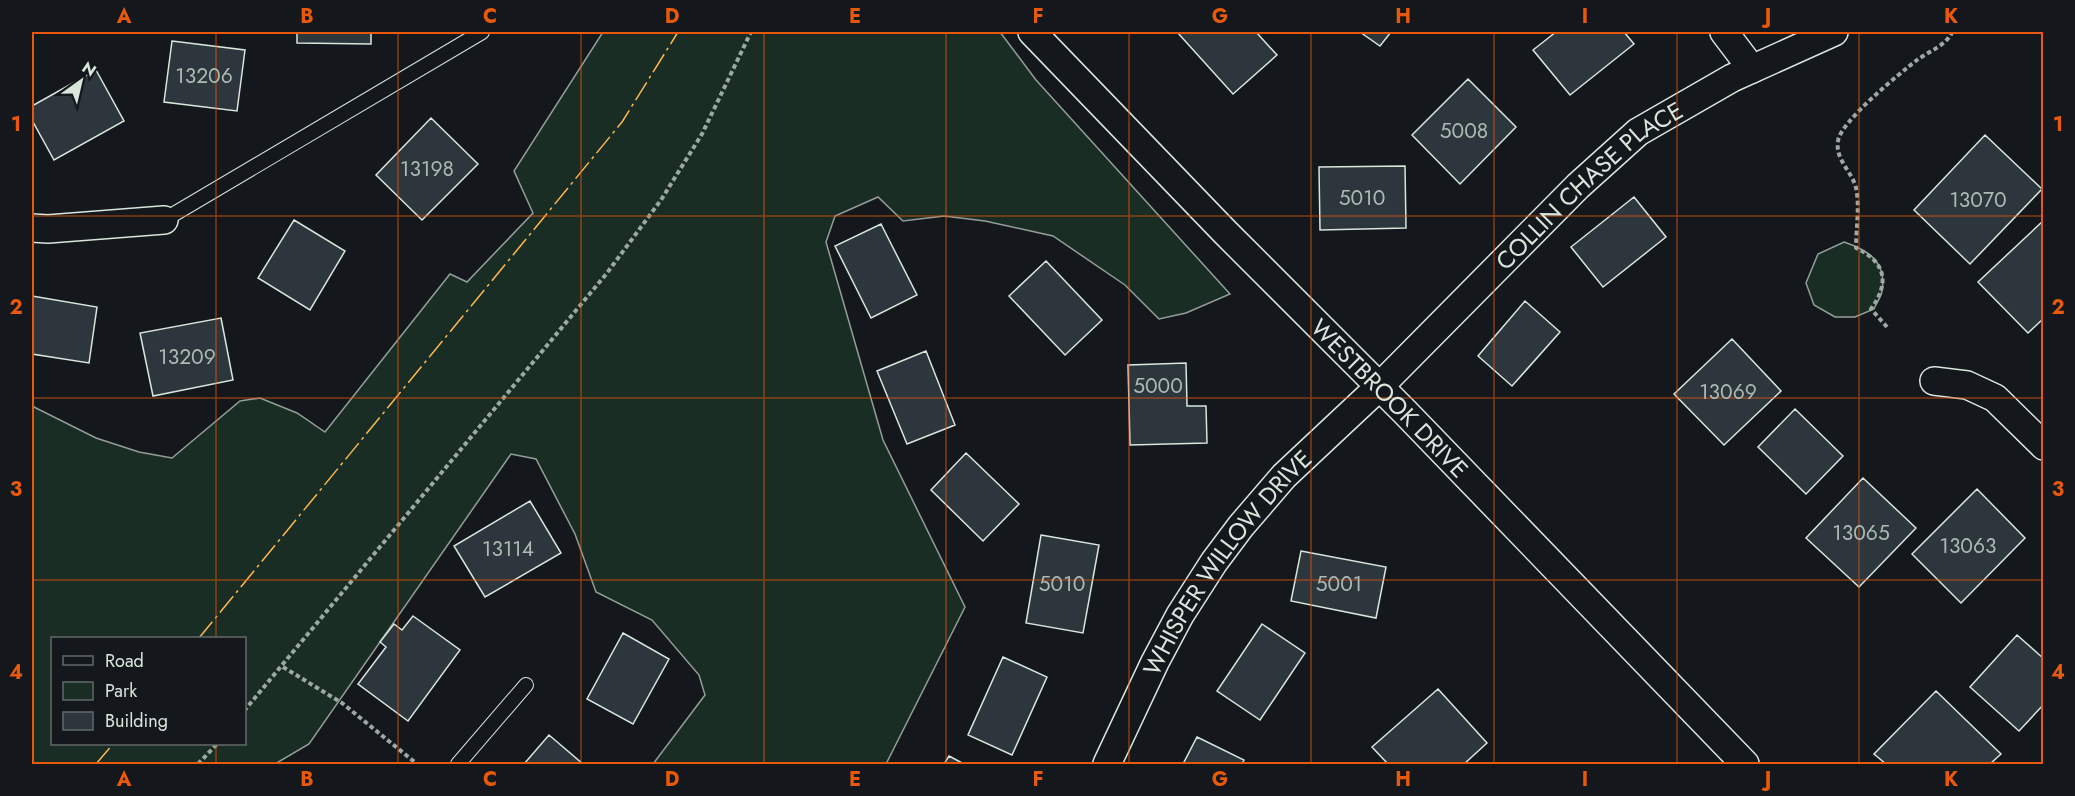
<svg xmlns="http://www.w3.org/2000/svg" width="2075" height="796" viewBox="0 0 2075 796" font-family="Jost,sans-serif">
<rect width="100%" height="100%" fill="#14181c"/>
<path fill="#1a2d24" stroke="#939e99" stroke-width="1.5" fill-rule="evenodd" d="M603,32H1000L1036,80L1230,294L1186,313L1159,319L1125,285L1053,236L985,221L944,216L903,221L878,197L835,216L826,242L883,440L965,607L886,764H653L705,695L699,675L652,620L596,592L575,534L536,459L511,454L309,744L275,764H32V406L96,438L139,452L172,458L240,401L260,398L297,413L325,432L450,274L467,282L533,213L514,171ZM52,638H244V744H52Z
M1844,242C1868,250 1887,262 1882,291C1881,297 1876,304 1874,309L1855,317H1835L1814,305L1806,283L1818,254Z"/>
<path fill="#2c363c" stroke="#d8e6dc" stroke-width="1.5" d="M297,32H371V44L297,43Z
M1177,32H1256L1277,55L1233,94Z
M1360,32H1391L1380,46Z
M1556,32H1624L1634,44L1570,95L1533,50Z
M172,41L245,50L237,111L164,102Z
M96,70L124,121L54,160L32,120V106Z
M1468,79L1516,127L1460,184L1412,135Z
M431,118L478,164L422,220L376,175Z
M1985,135L2042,189L1970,264L1914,210Z
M1405,166L1406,228L1320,230L1319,167Z
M1634,197L1666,237L1603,287L1571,247Z
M294,220L345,251L310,310L258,278Z
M2043,221L2044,318L2028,333L1978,282Z
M881,224L917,295L871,318L835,246Z
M1046,261L1102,320L1065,355L1009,296Z
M32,296L97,307L89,363L32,354Z
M1525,301L1560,332L1512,386L1478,356Z
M221,318L233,380L153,396L140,333Z
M1732,339L1781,391L1724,445L1674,394Z
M926,351L955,425L907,444L877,371Z
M1186,363L1187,406H1206L1207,443L1130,445L1128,365Z
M1795,409L1843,456L1806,494L1758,447Z
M966,453L1019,504L983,541L931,490Z
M1863,478L1916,528L1859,587L1806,538Z
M1977,489L2025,538L1961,603L1912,554Z
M530,501L561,553L485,597L454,546Z
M1041,535L1099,545L1083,633L1026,623Z
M1301,551L1386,567L1376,618L1291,601Z
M413,616L460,650L408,721L358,684L386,647L380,642L394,624L402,630Z
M1262,624L1305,653L1260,720L1217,691Z
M623,633L669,659L633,724L587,699Z
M2017,635L2044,659V704L2019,731L1970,687Z
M1003,657L1047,677L1012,755L968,735Z
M1438,689L1487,743L1464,764H1388L1372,747Z
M1936,691L2001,754L1990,764H1886L1874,754Z
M549,735L583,764H524Z
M1197,737L1244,760L1242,764H1183Z
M949,756L964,764H944Z"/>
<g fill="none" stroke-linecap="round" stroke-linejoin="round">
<defs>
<path id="lane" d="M164,220L482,32
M458,764L526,685"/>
<g id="street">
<path id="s1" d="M1032,32L1225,232L1405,412L1745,764"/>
<path d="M1724,32L1752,69"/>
<path d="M32,228L48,229L164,220"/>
<path d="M1934,381L1967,385L1995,398L2044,446"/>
<path id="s2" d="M1107,764L1155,662L1180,615L1214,562L1241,526L1284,476L1379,387L1578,186L1638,132L1732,78L1834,32"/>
</g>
</defs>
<use href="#lane" stroke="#d8e6dc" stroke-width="16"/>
<use href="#street" stroke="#d8e6dc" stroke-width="30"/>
<path stroke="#9da8a2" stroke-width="4" stroke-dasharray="4.5 3" stroke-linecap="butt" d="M1887,327L1871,309C1890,283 1886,262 1856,248C1856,229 1860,206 1856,188C1852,171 1835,160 1838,141C1840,122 1900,73 1917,60C1928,52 1948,44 1952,32
M283,667L342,703L417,764
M244,711L607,273L661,200L702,134L751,32
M198,764L217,744"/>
<use href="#lane" stroke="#14181c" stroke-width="14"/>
<use href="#street" stroke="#14181c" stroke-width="27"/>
<path stroke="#ffb74d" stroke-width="1.5" stroke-dasharray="21 4.5 3 4.5" stroke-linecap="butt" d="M199,638L622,122L678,32
M96,764L113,744"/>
</g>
<path fill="none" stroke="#e8590c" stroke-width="1.5" stroke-opacity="0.55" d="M216,32V638M398,32V764M581,32V764M764,32V764M946,32V764M1129,32V764M1311,32V764M1494,32V764M1677,32V764M1859,32V764M32,216H2044M32,398H2044M32,580H2044M216,744V764"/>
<g text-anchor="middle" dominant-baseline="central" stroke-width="4.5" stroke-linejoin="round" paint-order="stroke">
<g font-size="21" fill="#adbab4">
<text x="204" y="76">13206</text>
<text x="1464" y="131">5008</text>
<text x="427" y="169">13198</text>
<text x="1362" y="198">5010</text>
<text x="1978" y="200">13070</text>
<text x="187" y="357">13209</text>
<text x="1158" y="386">5000</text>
<text x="1728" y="392">13069</text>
<text x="1861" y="533">13065</text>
<text x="1968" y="546">13063</text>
<text x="508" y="549">13114</text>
<text x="1062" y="584">5010</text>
<text x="1339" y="584">5001</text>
</g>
<g font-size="24" fill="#d8e6dc" stroke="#14181c">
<text stroke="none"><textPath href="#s2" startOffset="762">COLLIN CHASE PLACE</textPath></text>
<text stroke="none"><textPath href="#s1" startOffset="512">WESTBROOK DRIVE</textPath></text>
<text stroke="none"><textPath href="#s2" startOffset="236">WHISPER WILLOW DRIVE</textPath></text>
</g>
</g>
<rect width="2075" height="796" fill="none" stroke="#14181c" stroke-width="66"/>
<rect x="51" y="637" width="195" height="108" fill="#14181c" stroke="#626a69" stroke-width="1.5"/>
<rect x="63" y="656" width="30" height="9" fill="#14181c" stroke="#626a69" stroke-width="1.5"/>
<text x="105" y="667" font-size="18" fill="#d8e6dc">Road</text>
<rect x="63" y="682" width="30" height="18" fill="#1a2d24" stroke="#626a69" stroke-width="1.5"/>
<text x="105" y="697" font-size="18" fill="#d8e6dc">Park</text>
<rect x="63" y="712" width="30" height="18" fill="#2c363c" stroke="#626a69" stroke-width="1.5"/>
<text x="105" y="727" font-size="18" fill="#d8e6dc">Building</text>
<g transform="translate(81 81) rotate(34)" stroke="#14181c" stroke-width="4.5" paint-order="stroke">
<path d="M0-4.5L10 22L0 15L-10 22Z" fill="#d8e6dc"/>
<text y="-9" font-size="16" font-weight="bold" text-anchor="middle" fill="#d8e6dc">N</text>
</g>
<rect x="33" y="33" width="2009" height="730" fill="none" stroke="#e8590c" stroke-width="2"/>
<g font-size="20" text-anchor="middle" font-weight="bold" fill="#e8590c">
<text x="124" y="23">A</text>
<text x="307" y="23">B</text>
<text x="490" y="23">C</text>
<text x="672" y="23">D</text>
<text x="855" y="23">E</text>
<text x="1038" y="23">F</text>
<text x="1220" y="23">G</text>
<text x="1403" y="23">H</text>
<text x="1585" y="23">I</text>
<text x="1768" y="23">J</text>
<text x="1951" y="23">K</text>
<text x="16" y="131">1</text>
<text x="2058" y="131">1</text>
<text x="16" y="314">2</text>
<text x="2058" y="314">2</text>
<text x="16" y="496">3</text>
<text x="2058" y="496">3</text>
<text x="16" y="679">4</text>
<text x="2058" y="679">4</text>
<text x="124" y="786">A</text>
<text x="307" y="786">B</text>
<text x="490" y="786">C</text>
<text x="672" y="786">D</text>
<text x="855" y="786">E</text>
<text x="1038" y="786">F</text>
<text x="1220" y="786">G</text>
<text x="1403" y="786">H</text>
<text x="1585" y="786">I</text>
<text x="1768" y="786">J</text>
<text x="1951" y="786">K</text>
</g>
</svg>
